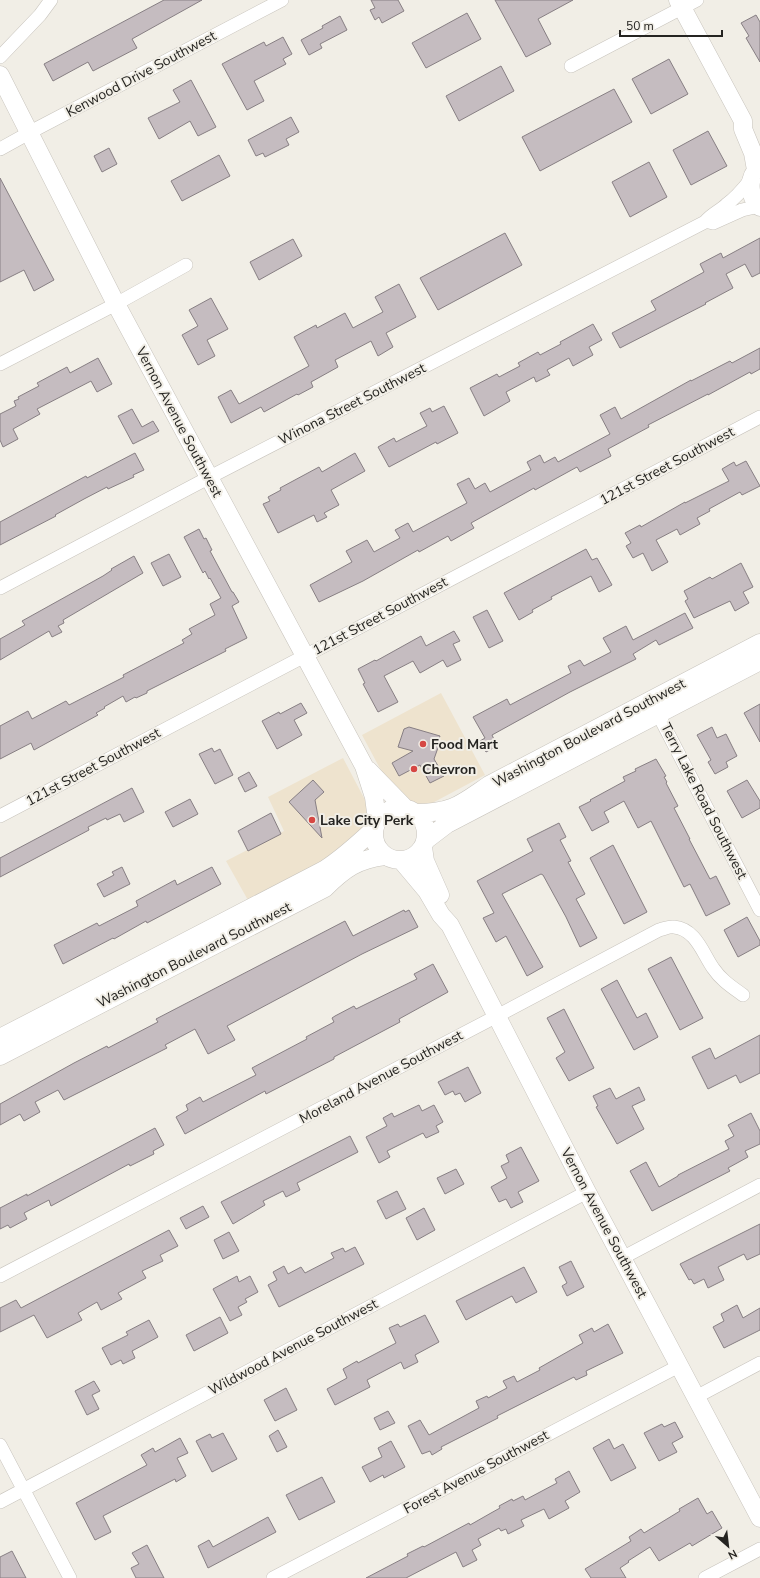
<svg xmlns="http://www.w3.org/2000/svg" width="760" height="1578" viewBox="0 0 760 1578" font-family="'Nunito Sans',sans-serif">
<rect width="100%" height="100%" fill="#f1eee6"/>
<path fill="#eee3ce" d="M441,693L485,775L406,817L362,735Z
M343,758L376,821L367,839L249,902L226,861L284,831L268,797Z"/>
<path fill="#c5bcc0" stroke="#877f83" d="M164,0H202L132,39L137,48L93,71L88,62L53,81L44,64Z
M371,0H398L404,11L382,23L379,17L375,20L370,10L375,8Z
M495,0H573L538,19L551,44L526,57Z
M467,13L481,39L426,68L412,43Z
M756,15L760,22V62L746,38L749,36L741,23Z
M340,16L347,30L320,44L322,48L309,55L301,40L323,28L322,26Z
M283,37L292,54L283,59L286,64L254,81L264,101L247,110L222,64L264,42L266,46Z
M669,59L688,94L651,114L632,79Z
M501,66L514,91L459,121L446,96Z
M191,80L216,127L198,136L190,121L159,139L148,118L180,102L173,90Z
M614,89L632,122L540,171L522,137Z
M291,117L299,132L286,139L289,145L265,157L263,153L256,156L248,140Z
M708,131L727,166L691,185L673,150Z
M109,148L117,164L102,172L94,156Z
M219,155L230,176L182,201L171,181Z
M649,162L667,197L630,217L612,182Z
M0,178L54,280L34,291L24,270L0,282Z
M505,233L522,265L438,310L420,278Z
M760,238V273L752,277L745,264L726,274L733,288L705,303L706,304L620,348L612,333L656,310L651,301L704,272L700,264L721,253L723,258Z
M293,239L302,256L259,280L250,262Z
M399,284L416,317L386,333L393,347L378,356L371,341L335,360L338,367L311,382L313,387L298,395L297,394L264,412L261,407L231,423L218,397L231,390L239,404L309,366L294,337L316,325L317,328L345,313L353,328L383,312L375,297Z
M211,298L228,329L207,340L215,356L198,365L182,335L198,326L189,310Z
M593,324L602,340L589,347L593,355L573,366L569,358L547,370L550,375L536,382L534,377L506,392L510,401L484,416L470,388L497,374L499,377L520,366L518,363L538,352L540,355L561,344L560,342Z
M760,348V369L751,374L750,372L708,395V394L648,425L649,427L608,449L611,456L580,472L577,467L535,490L534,488L471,523L474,528L451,541L448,536L419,552L418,550L363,581L319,602L310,585L352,562L346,551L367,540L374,552L400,538L395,530L408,523L413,532L467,503L457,484L469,478L475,489L485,483L490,492L531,470L527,462L540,455L544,463L555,457L558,462L610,434L600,415L615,407L621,419L691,380V381L730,361L732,363Z
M98,358L112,384L97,392L91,381L37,409L40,414L13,429L18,439L3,447L0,440V414L16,406L14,401L19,399L18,397L39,386L37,383L67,367L70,373Z
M444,406L458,433L437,444L436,442L389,467L378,447L394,438L396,442L427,426L420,413L430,408L432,412Z
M132,409L142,427L153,421L159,431L133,444L118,416Z
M135,453L144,470L133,475L134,477L108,489L107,487L84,499L55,515L56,516L0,545V522L86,476L87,478Z
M355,453L365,471L331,490L339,505L324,513L327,517L317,522L314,515L278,533L263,504L270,501L268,497L281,490L280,488L319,467L322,472Z
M746,461L760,486L742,495L740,492L709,509L710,511L697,518L700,524L680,535L677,529L656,540L668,562L652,571L643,553L633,558L626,546L631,543L625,533L640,525L641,527L685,502V503L729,481L722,469L734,462L736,466Z
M199,529L204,539L206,538L212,550L210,551L232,592H233L239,602L232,606L247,638L225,649L226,651L147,691V693L136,698L135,697L126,702L123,696L104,707L105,708L96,713L98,715L34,750L31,743L0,759V726L28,711L32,719L66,701L69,705L124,677L123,675L184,643L182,640L192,634L189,629L215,615L210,604L221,598L210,578L209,579L205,571L203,573L184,537Z
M586,549L592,560L597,558L612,585L599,592L591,576L551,597L552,599L532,610L533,612L519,620L504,593Z
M169,554L181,577L163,586L151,563Z
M134,556L143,573L63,620L64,623L58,626L62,632L52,637L49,631L0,660V639L25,625L22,621L103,576L112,570L111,569Z
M741,563L753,587L743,592L749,603L735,611L730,601L694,618L685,601L688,599L684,591L710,577L712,579Z
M487,610L503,641L489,648L473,617Z
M685,613L693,628L659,645L656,640L633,654L636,659L570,692L492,735L497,746L486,752L480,741L485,738L473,717L507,699L510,705L571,673L568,666L580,660L584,666L611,652L603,638L626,626L633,640Z
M454,631L460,641L453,644L461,660L447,667L443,660L420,673L413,661L384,676L398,702L378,712L363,684L365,683L358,669L375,660L376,661L421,636L426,646Z
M301,703L307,713L294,720L302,735L277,749L262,721L279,712L280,714Z
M760,704V742L744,713Z
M409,727L440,736L438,742H440L434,759L444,776L430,783L420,765L399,776L392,763L413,751L398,747L404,729Z
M712,727L717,738L726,734L737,756L726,762L728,767L715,774L708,762L711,760L697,735Z
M212,748L214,752L220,749L233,775L215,784L199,754Z
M656,759L666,776L664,777L667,782L666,783L678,806L674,808L690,839H689L710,879L716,876L730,904L706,916L690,884L684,887L651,821L638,828L624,801L604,812L609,822L592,831L579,807L591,801L590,800L625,781L623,777L636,771L635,769Z
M249,772L257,786L245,792L238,778Z
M313,780L324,792L315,800L322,838L289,802Z
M747,780L760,801V808L742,818L727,791Z
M132,788L144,812L124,822L120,814L107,820L106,818L88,827L89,830L0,877V858Z
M190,799L198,814L173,827L165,812Z
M271,813L281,834L248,851L238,831Z
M559,823L566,837L560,840L571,861L568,862L585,894L576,899L597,938L580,947L566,917L543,875L541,874L502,894L543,967L527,976L506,936L496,942L483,918L494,913L477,881L533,851L527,839Z
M613,845L647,912L624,924L590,858Z
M122,867L130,884L104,897L97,884L114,875L112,872Z
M212,867L221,884L147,923L146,921L114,939L113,938L63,964L54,945L97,923L99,926L138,906L136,901L175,880L177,885Z
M404,910L405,912L409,910L418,927L362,954L227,1026L235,1040L208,1054L195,1029L165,1045L167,1048L64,1100L58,1090L35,1102L40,1112L24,1121L20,1114L0,1125V1104L74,1063L107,1046L108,1048L158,1022L156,1019L345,921L353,936Z
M747,917L760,941V945L738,957L724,930Z
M671,957L703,1018L680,1030L648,969Z
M433,964L448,992L399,1019L400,1022L334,1057V1059L266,1094L265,1091L185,1134L176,1117L188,1110L186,1105L200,1097L203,1102L256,1075L252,1068L307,1039L306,1037L334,1022L332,1018L335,1016L354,1006L356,1009L417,979L414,974Z
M617,980L637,1018L646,1013L658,1037L634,1050L601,989Z
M564,1009L594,1068L569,1081L556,1058L565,1052L547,1018Z
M760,1035V1073L740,1083L736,1075L708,1089L692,1057L710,1048L715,1059Z
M468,1067L481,1093L465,1102L460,1093L455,1095L453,1091L445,1095L438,1082Z
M639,1087L645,1100L632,1106L644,1129L617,1144L596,1107L598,1106L593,1096L610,1088L616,1099Z
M419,1105L422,1111L434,1105L443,1122L436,1126L439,1132L426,1138L423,1133L387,1151L390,1157L379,1163L366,1137L387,1126L383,1118L392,1113L394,1117Z
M751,1113L760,1131V1144L745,1151L748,1157L728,1168L730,1171L652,1211L630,1171L646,1162L659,1187L678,1176V1175L729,1149L725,1141L734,1136L728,1125Z
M155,1128L164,1145L153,1151L154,1154L130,1166L129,1164L51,1206L49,1200L24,1213L27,1219L10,1228L8,1225L0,1229V1208L27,1194V1196Z
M350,1136L358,1152L297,1183L300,1190L286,1197L283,1191L263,1201L265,1205L233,1224L221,1202Z
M521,1147L539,1181L518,1192L523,1202L511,1208L506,1199L499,1202L491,1187L507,1178L501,1166L509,1162L506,1155Z
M456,1169L464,1184L445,1194L437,1178Z
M397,1191L406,1209L386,1219L377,1201Z
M203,1206L209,1217L186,1229L180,1218Z
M424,1208L435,1230L417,1240L406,1218Z
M760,1224V1254L747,1260L744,1254L718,1267L724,1280L708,1288L704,1279L694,1284L691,1279L689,1280L680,1264Z
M169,1230L178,1246L160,1255L163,1261L142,1271L146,1278L118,1293L122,1299L101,1310L97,1302L78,1313L82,1320L47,1338L34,1315L0,1332V1308L16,1300L21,1308Z
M229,1232L239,1251L223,1259L214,1240Z
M355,1247L364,1264L279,1307L268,1285L277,1280L273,1272L284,1266L288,1274L301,1267L305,1273L334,1258L331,1253L343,1248L345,1252Z
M571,1261L584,1287L567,1296L562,1286L567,1283L559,1267Z
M524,1267L537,1292L516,1303L512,1296L466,1320L456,1301Z
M237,1276L239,1282L250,1276L258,1292L245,1299L247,1302L238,1307L242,1315L230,1321L213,1289Z
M737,1305L743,1318L760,1308V1330L724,1348L713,1327L724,1321L721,1314Z
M425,1315L439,1342L415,1355L418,1362L404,1369L401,1362L367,1380L370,1387L335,1405L327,1389L347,1378L343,1369L357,1361L358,1363L396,1343L389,1328L398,1324L400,1327Z
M220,1317L228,1333L194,1351L186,1335Z
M149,1320L158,1337L132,1351L135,1358L123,1364L121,1360L111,1365L102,1348L128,1335L126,1332Z
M608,1324L623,1353L586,1371L587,1375L576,1380L574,1377L497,1416L498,1418L441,1447L442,1449L432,1455L430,1451L422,1454L408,1426L420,1420L429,1435L479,1408L476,1401L487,1396L488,1398L507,1388L503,1381L514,1376L517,1382L540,1370L539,1368L583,1343L579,1335L592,1328L594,1332Z
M94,1381L100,1391L92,1395L99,1409L87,1415L75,1391Z
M286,1388L297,1410L275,1421L264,1400Z
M388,1411L395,1423L380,1430L374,1418Z
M675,1422L683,1437L672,1443L677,1452L659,1461L644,1433L662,1424L664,1427Z
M278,1430L287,1447L277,1452L269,1436Z
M223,1433L237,1459L212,1472L196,1441L210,1434L212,1438Z
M180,1438L188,1453L177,1458L186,1476L176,1482L175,1479L103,1516L111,1532L95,1540L76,1503L147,1465L141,1455L153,1448L155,1452Z
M609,1439L614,1449L623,1444L636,1468L611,1481L593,1448Z
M391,1441L405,1467L384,1478L383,1475L370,1482L362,1467L382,1457L378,1448Z
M569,1471L580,1492L565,1501L569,1508L549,1519L544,1509L521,1520L524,1526L508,1534L506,1529L501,1531L499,1528L478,1539L481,1545L472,1550L477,1560L463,1567L456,1552L406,1578H366L408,1556L407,1554L423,1546L424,1547L469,1523L470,1525L491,1513L500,1508L499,1506L512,1499L513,1501L523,1496L525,1500L557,1483L555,1479Z
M322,1477L335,1502L299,1520L286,1495Z
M698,1498L707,1514L712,1511L722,1528L692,1546L690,1543L659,1561L650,1547L628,1561L629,1562L620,1568L626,1578H591L585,1569L631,1541L629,1537L641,1529L644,1533L680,1511L679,1509Z
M268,1517L276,1532L208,1568L198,1546L209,1540L213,1547Z
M147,1545L164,1578H136L131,1568L139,1564L132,1553Z
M12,1551L26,1578H0V1557Z"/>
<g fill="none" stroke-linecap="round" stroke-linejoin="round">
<defs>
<path id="street" d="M0,57L40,15L51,0
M571,66L697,0
M0,149L38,128L282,0
M709,222L713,223L742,210L759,206
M0,364L116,304L186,265
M0,588L208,478L705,222C711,214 720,211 727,204C737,197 744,188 751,179
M658,714L760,910
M0,816L760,417
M622,1258L760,1185
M0,1276L497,1016L659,930C664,929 670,926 674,927C696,929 703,954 713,968C721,980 732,987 743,995
M696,1397L760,1363
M0,1445L70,1578
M0,1502L587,1192
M273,1578L679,1366
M705,1578L760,1549"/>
<path id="secondary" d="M678,0L743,121V129L753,153L756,170
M0,75L116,304L364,766L374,797L377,820
M760,166C747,178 748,195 760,207
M368,770L404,807
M374 834a26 26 0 1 1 52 0a26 26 0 1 1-52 0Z
M416,813C453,813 461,804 489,785L760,643
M426,840L447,824L760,661
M423,847L425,861L440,895
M401,860L427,891L441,915L450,925L587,1192L760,1518
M0,1038L324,870C343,858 358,844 374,829
M0,1056L325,888C344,869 358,859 385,856"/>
</defs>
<use href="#street" stroke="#c8c4bd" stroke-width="14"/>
<use href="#secondary" stroke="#c8c4bd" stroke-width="19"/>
<use href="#street" stroke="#fff" stroke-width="13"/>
<use href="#secondary" stroke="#fff" stroke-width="18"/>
</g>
<g fill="#d64743" stroke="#f1eee6" stroke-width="1.5">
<circle cx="423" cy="744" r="4"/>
<circle cx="414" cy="769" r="4"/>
<circle cx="312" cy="820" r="4"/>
</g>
<g text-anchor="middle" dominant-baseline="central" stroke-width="4" stroke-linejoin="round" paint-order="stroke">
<g font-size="14" fill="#252421" stroke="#f1eee6">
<text transform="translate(141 74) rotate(-28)">Kenwood Drive Southwest</text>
<text transform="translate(352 404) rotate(-27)">Winona Street Southwest</text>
<text transform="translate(179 422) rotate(62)">Vernon Avenue Southwest</text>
<text transform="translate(667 466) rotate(-28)">121st Street Southwest</text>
<text transform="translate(380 616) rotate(-28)">121st Street Southwest</text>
<text transform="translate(589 733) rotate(-28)">Washington Boulevard Southwest</text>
<text transform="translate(93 767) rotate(-28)">121st Street Southwest</text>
<text transform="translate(704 801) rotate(63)">Terry Lake Road Southwest</text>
<text transform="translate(194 955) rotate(-27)">Washington Boulevard Southwest</text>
<text transform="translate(381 1077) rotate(-28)">Moreland Avenue Southwest</text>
<text transform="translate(604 1223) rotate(62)">Vernon Avenue Southwest</text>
<text transform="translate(293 1347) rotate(-28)">Wildwood Avenue Southwest</text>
<text transform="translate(476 1472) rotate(-28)">Forest Avenue Southwest</text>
</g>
<g font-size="14" font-weight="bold" fill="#252421" stroke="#f1eee6" text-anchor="start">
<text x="431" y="744">Food Mart</text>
<text x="422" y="769">Chevron</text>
<text x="320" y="820">Lake City Perk</text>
</g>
</g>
<g transform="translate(728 1546) rotate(152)" stroke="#f1eee6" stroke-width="3" paint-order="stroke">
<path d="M0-3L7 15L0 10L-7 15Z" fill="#252421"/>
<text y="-6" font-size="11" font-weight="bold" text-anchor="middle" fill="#252421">N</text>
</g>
<path d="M620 30v6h102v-6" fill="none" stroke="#252421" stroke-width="2"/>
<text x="626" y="30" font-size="12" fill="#252421" stroke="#f1eee6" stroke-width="3" paint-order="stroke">50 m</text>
</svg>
